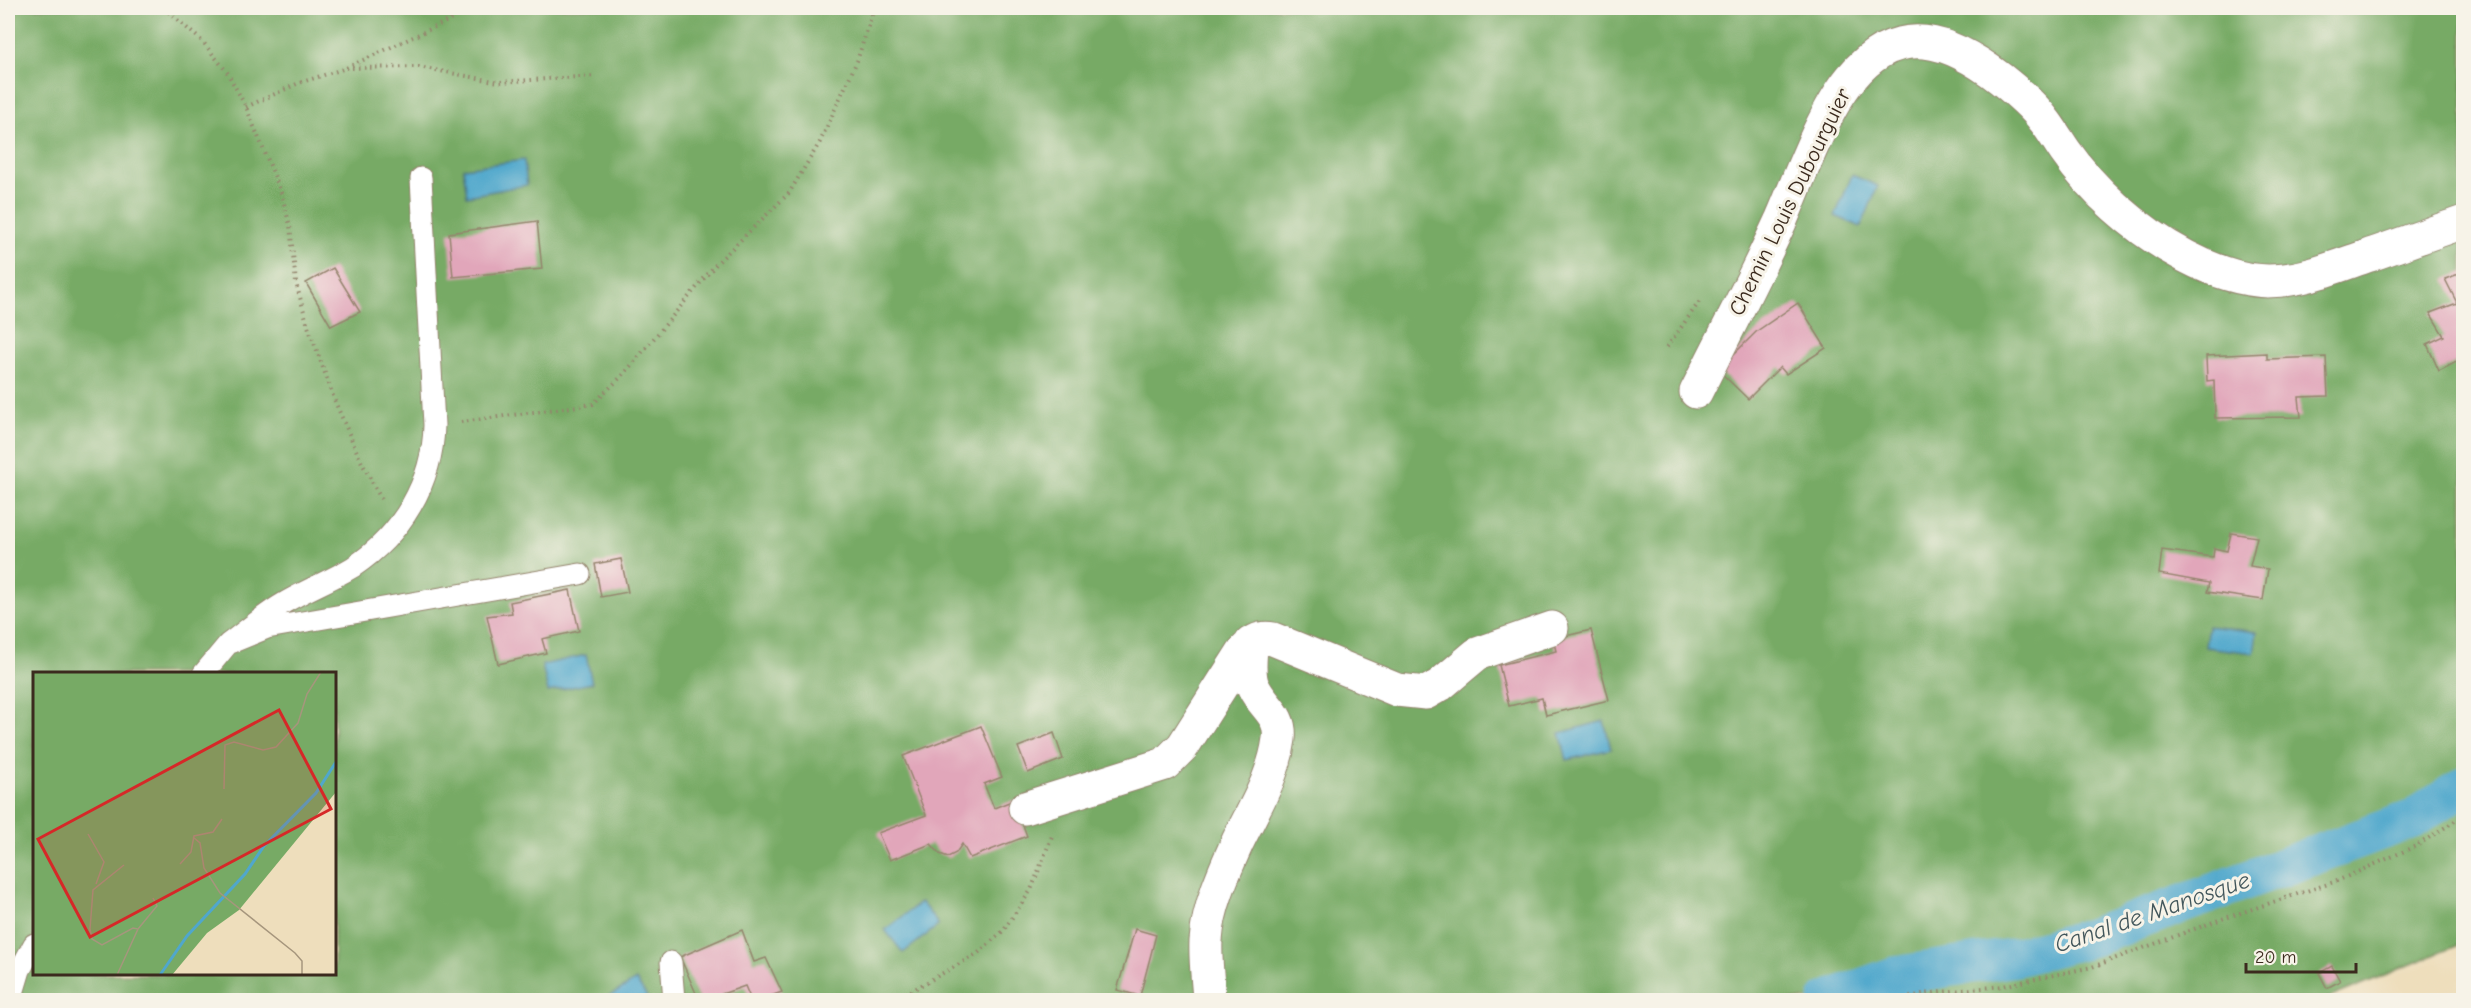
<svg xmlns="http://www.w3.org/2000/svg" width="2471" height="1008" viewBox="0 0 2471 1008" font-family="'Comic Neue',sans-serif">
<rect width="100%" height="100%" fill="#f7f3e8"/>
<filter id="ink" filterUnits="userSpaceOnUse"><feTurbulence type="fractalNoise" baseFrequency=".0167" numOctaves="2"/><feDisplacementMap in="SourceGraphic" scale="12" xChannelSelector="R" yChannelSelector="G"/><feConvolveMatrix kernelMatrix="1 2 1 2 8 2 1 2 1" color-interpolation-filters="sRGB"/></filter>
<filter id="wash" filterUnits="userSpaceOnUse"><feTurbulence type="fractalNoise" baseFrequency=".008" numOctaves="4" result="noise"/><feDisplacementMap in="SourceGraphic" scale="24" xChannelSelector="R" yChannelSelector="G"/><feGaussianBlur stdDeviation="1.35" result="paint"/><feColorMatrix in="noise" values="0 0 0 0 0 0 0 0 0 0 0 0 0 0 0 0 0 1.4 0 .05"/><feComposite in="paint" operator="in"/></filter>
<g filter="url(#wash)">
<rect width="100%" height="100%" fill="#eedebc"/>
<path fill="#77aa65" stroke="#596a42" stroke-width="1.5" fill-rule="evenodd" d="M8,8H2463V943L2324,1000H8ZM34,674H334V974H34Z"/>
<path fill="#50a7cc" stroke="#466875" stroke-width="1.5" d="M524,160L527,185L467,196L463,168Z
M1852,175L1878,186L1861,227L1835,216Z
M2208,626L2257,632L2254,653L2205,647Z
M586,655L592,683L548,692L542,665Z
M1604,721L1611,749L1567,760L1560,733Z
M921,902L939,925L903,953L885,930Z
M636,980L649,1000H603Z"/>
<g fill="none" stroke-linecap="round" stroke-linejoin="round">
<path stroke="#50a7cc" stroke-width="39" d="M1828,1000L1894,976L2017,957L2090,938L2413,819L2464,786"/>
</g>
<g id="blocks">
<path fill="#e1a6ba" d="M537,221L542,269L453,277L449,233Z
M333,268L360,312L331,326L306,283Z
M2464,272V358L2439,371L2427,344L2444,336L2430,313L2457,303L2445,279Z
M1798,303L1826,348L1786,374L1780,367L1748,399L1718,370L1757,331Z
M2267,353V359L2326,357L2328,396L2299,397L2301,417L2215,418L2214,380L2207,381L2206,356Z
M2231,533L2257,537L2250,566L2268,569L2263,600L2207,592L2209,583L2159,574L2162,550L2213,557L2214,548L2227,551Z
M621,559L628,592L601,597L595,564Z
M570,590L579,631L542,639L546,653L498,664L487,616L512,613L510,602Z
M1591,630L1609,700L1546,715L1542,698L1509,706L1499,665L1556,651L1553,639Z
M981,726L1002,777L984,784L994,808L1014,800L1027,836L970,858L962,844L956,853L948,857L940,854L931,844L890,860L878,833L926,815L903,756Z
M1054,733L1063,759L1028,773L1018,747Z
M1135,929L1156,935L1140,996L1117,990Z
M742,930L754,962L766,958L782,992L759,1000H751L745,986L722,994L724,1000H699L680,957Z
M2332,966L2340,981L2327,988L2319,973Z"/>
</g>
</g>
<g filter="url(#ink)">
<use href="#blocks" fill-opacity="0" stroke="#94846d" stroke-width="1.5"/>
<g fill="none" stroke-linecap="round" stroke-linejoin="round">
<defs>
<path id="lane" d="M228,644C244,632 259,619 276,608C300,592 328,582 353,567C401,535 433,483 434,425L421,178
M203,674L228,644L267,628L580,574
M671,962L674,1000
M11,1000L20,970L34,944"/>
<path id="street" d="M1696,392C1725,334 1755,277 1782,218C1800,176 1823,112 1851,78C1898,20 1951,40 2001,79C2016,91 2032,104 2044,120C2052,130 2058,141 2065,151C2079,171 2097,191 2115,207C2154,242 2215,280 2268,281C2302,281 2335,267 2367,256C2399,245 2431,233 2464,222
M1025,808L1165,764L1183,746L1243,652C1252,642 1259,636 1273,639L1397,690L1426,693L1440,685L1477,654L1552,628
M1209,1000C1208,981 1205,960 1206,941C1208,907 1224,872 1238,841C1254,808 1274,777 1279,739C1282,715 1264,708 1254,688C1247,675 1251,657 1251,643"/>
</defs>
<use href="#lane" stroke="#94846d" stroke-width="23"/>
<use href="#street" stroke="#94846d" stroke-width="35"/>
<path stroke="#94846d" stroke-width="4" stroke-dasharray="1.5 4.5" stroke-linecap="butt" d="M164,8L203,42L227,72L246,107L281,192L290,226L296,283L308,326L336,404L360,459L381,499
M346,68L419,67L499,82L594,76
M246,107L299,83L346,68L452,19L464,8
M1667,347L1700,301
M461,422L593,404L624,374L717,263L789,193L820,142L857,61L874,8
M895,1000L977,954L1003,931L1031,890L1052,836
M1898,1000L1922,994L2003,986L2092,967L2219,920L2337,881L2418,845L2464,815"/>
<use href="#lane" stroke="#fff" stroke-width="21"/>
<use href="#street" stroke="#fff" stroke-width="33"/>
</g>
</g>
<g text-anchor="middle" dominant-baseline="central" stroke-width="6" stroke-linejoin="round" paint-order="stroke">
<g font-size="22" fill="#3b2a1e" stroke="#f7f3e8">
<text transform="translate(1790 202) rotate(-64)">Chemin Louis Dubourguier</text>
</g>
<g font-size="24" font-style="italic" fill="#42565b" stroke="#f7f3e8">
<text transform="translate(2152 912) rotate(-19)">Canal de Manosque</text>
</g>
</g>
<g transform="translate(33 672)">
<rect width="303" height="303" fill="#eedebc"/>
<path d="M0,0H303V120L206,238L174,261L139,303H0Z" fill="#77aa65"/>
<path fill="none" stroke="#50a7cc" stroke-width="3" d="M127,303L154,264L212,202L231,174L283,121L303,90"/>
<path fill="none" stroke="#a6967d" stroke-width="1.5" d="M191,117L192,73L201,70L230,78L243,75L265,51L274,22L288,0M55,162L71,190L63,212M160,165L167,171L171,196L187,221L262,281L269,289V303M147,192L158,180L161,164L180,160L189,147M105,257L124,234L120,226M84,303L105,257L100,256L69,273L59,267L57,257L60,218L91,193"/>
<path fill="#d62828" fill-opacity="0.15" stroke="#d62828" stroke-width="3" d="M246,38L298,137L57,265L5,167Z"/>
<rect width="303" height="303" fill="none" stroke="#3b2a1e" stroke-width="3"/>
</g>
<rect width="2471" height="1008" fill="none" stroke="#f7f3e8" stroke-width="30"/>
<path d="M2246 963v9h110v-9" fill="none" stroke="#3b2a1e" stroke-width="3"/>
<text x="2255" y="963" font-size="18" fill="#3b2a1e" stroke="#f7f3e8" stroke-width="4.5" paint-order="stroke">20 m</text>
</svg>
